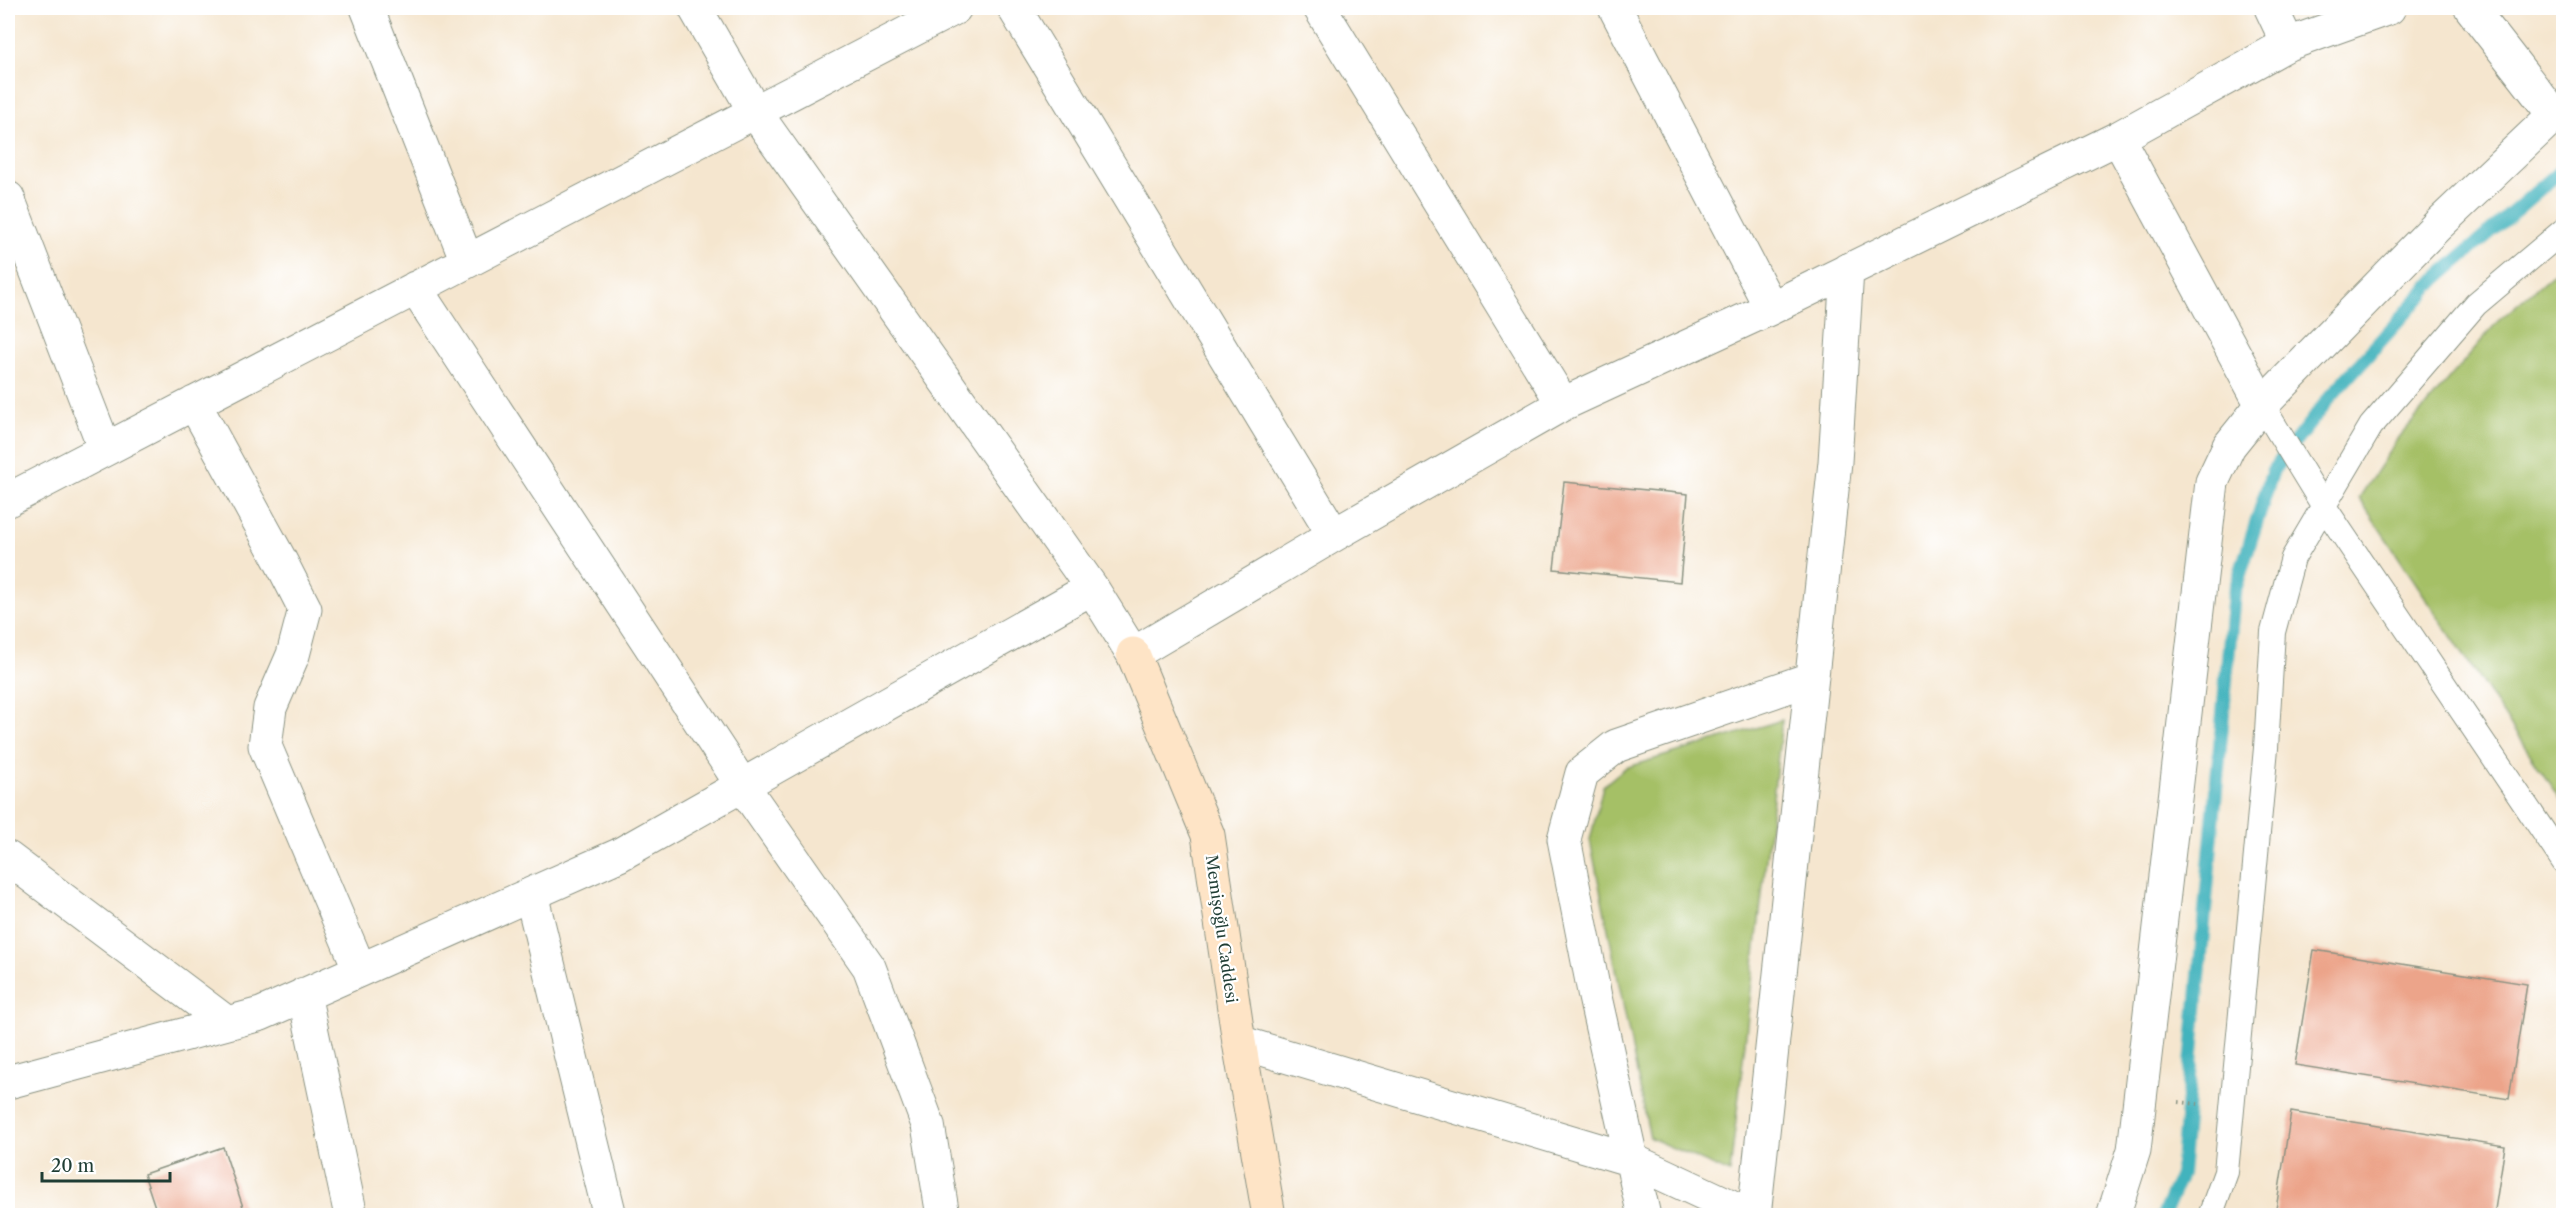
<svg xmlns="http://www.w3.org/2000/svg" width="2571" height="1223" viewBox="0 0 2571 1223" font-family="'Libre Caslon Text',serif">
<rect width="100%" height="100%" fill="#fff"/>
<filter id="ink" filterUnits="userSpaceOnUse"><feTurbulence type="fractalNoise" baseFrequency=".0167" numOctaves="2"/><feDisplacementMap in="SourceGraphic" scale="12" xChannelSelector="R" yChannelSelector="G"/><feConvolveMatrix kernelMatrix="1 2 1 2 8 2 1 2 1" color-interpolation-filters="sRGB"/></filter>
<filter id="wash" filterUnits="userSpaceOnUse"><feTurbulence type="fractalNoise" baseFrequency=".008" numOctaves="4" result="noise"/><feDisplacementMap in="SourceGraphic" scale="24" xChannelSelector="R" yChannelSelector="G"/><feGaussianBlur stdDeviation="1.35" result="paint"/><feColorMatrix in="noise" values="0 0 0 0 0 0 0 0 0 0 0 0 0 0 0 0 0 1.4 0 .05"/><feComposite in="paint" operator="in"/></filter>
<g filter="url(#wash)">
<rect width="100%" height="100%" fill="#f5e6cf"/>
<path fill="#a5c066" stroke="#627e4d" stroke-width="1.5" d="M2563,265V804L2359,498L2396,441L2498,321Z
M1782,720L1730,1173L1650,1138L1590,840L1603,786L1625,768Z"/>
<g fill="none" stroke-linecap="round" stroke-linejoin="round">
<path stroke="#43b3bd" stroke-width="14" d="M2163,1216L2181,1174L2234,593L2273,470L2331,396L2436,279L2564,168"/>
</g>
<g id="blocks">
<path fill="#eca48a" d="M1564,482L1688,494L1680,582L1554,569Z
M2314,950L2527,984L2509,1099L2295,1065Z
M2291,1112L2505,1146L2494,1216H2275Z
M223,1147L246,1216H158L144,1174Z"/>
</g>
</g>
<g filter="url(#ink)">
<use href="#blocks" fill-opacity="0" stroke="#8a9282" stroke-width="1.5"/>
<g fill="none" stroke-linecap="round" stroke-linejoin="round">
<defs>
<path id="lane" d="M2262,405L2323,505L2564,862
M2210,1216L2226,1172L2266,748L2273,632L2293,558L2371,426L2476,304L2564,230"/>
<path id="street" d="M367,8L467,261
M695,8L755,112L1092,588L1133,654L1334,535L1563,404L1771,308L2118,138L2288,44L2389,8
M1014,8L1334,535
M1320,8L1563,404
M1615,8L1771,308
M2271,8L2288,44
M2471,8L2554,115
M8,198L105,449
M415,288L742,785L869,967L928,1125L943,1216
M194,403L279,558L305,609L293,655L270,708L265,746L360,970
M2262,405L2437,226L2554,115L2564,110
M8,500L955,8
M8,858L227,1023
M531,894L610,1216
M304,994L351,1216
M1239,1042L1632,1160L1752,1216
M8,1082L261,1014L619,855L1092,588
M1644,1216L1595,997L1564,839L1582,773L1616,746L1810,679
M1754,1216L1835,462L1847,270
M2113,1216L2134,1150L2212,482L2229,446L2262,405L2118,138"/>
<path id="secondary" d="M1133,654L1208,835L1239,1042L1269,1216"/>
</defs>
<use href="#lane" stroke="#8a9282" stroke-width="26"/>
<use href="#street" stroke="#8a9282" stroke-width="35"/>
<use href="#secondary" stroke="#8a9282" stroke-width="35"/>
<path stroke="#8a9282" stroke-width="4" stroke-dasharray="1.5 4.5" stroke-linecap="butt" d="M2179,1102L2198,1104"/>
<use href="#lane" stroke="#fff" stroke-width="24"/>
<use href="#street" stroke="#fff" stroke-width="33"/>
<use href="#secondary" stroke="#fee4c6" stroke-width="33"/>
</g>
</g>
<g text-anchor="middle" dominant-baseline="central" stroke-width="4.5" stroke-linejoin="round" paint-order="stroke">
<g font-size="16" fill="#1f3d34" stroke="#fff">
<text transform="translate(1222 929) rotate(82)">Memişoğlu Caddesi</text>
</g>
</g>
<rect width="2571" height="1223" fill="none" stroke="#fff" stroke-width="30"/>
<path d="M42 1172v9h128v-9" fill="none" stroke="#1f3d34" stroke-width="3"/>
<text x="51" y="1172" font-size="18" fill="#1f3d34" stroke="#ffffff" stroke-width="4.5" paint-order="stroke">20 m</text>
</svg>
